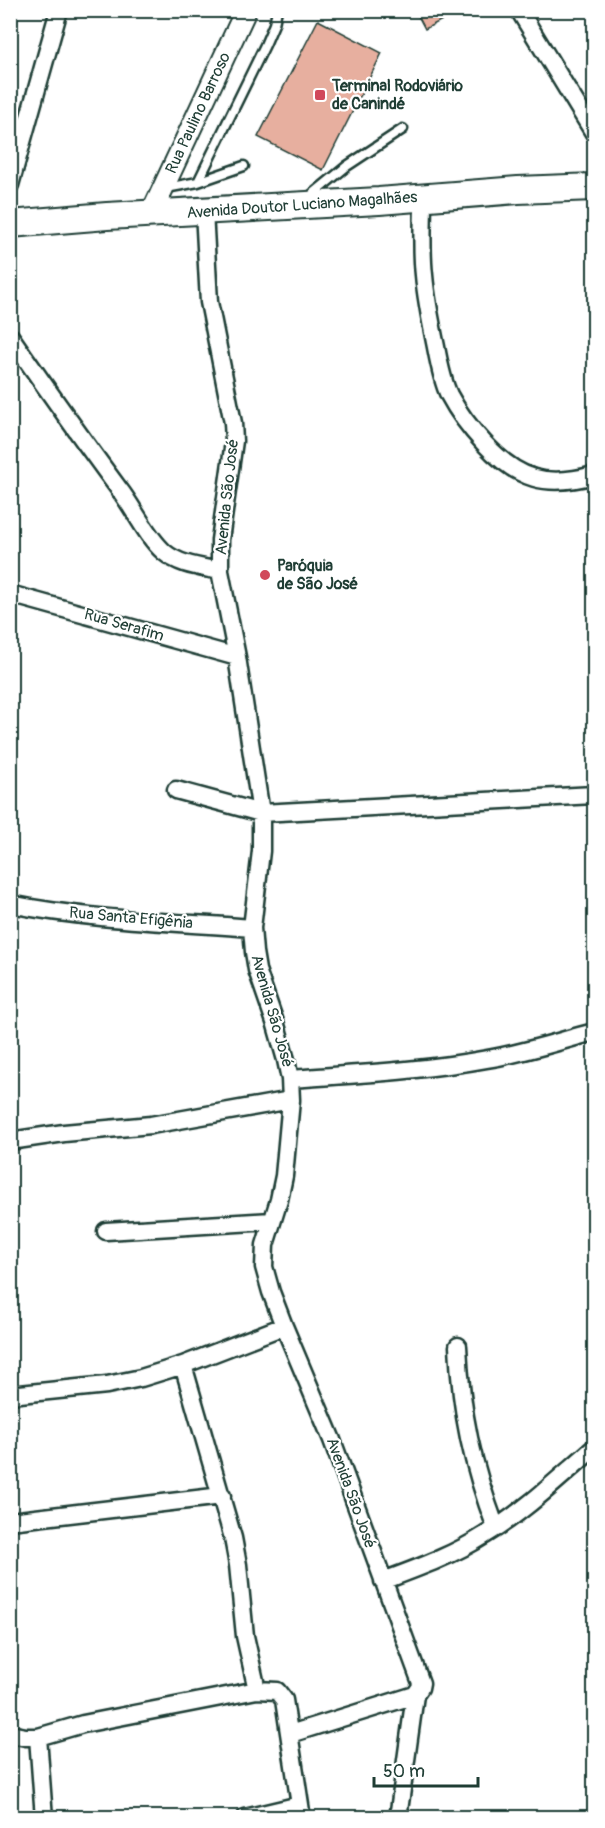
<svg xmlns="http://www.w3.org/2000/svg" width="605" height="1828" viewBox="0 0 605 1828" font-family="Pangolin,sans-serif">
<rect width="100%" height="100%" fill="#fff"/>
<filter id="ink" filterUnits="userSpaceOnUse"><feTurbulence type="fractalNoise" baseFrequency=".0167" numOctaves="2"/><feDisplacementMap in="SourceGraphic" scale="12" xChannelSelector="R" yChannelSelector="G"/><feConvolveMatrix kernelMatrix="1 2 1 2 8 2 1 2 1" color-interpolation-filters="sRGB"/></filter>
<g filter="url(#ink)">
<path fill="#e7af9f" stroke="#1f3d34" stroke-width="1.5" d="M415,10H447L450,16L425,29Z
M318,20L382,53L323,170L258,137Z"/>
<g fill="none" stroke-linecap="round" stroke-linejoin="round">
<defs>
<path id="service" d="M198,182L244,166
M166,188L198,182L265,45L274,24L277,10
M308,198L347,166L403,129"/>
<path id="minor" d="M519,10L594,133
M10,185L59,10
M423,198C423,223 421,249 424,275C426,299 431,323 436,347C439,363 442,380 449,395C458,412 471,429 484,443C518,480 546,488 594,475
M204,211L209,302L233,423L234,441L220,540V571L237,657L261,813V851L252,928L254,952L257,970L276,1025L286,1060L290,1079L291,1100L284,1176L279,1200L265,1245L264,1267L271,1292L284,1326L332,1440L421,1683L420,1688L415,1695L290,1734
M10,336C46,388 82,439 119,489C134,508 146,536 164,552C179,565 201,567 220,571
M10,594L237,657
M176,790L261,813L594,795
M10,904C90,920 172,922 252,928
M290,1079C356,1074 422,1071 487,1059C524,1053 559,1041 594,1032
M10,1141L64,1133L151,1125L291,1100
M106,1231L272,1221
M284,1326L183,1365L233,1538L238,1565L245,1636L257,1690L277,1691L284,1700L302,1818
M458,1346C461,1414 472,1464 496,1528
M10,1395L107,1385L141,1378L183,1365
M10,1521L222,1496
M383,1581C418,1568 454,1555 485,1535C525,1511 559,1478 594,1448
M10,1734L26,1737H38L83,1724L257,1690
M38,1737L44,1818
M245,1818L300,1805
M398,1818L415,1695"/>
<path id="tertiary" d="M151,214L246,10"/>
<path id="primary" d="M10,224L107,216L379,201L518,190L594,187"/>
</defs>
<use href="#service" stroke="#1f3d34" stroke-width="13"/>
<use href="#minor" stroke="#1f3d34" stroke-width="21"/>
<use href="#tertiary" stroke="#1f3d34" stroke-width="24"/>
<use href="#primary" stroke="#1f3d34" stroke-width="30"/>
<use href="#service" stroke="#fff" stroke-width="8"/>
<use href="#minor" stroke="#fff" stroke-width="16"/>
<use href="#tertiary" stroke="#fff" stroke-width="20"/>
<use href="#primary" stroke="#fff" stroke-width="26"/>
</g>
</g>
<g fill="#d1495b" stroke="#fff" stroke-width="2">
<rect x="314" y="89" width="12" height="12" rx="3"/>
<circle cx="265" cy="575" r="6"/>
</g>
<g text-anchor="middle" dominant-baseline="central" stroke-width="4.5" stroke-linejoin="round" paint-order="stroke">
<g font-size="16" font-weight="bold" fill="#1f3d34" stroke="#fff" text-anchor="start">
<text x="332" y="86">Terminal Rodoviário<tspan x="332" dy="18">de Canindé</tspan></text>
<text x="277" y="566">Paróquia<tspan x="277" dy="18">de São José</tspan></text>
</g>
<g font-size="16" fill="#1f3d34" stroke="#fff">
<text transform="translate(198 113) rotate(-65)">Rua Paulino Barroso</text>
<text transform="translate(302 205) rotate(-4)">Avenida Doutor Luciano Magalhães</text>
<text transform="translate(227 497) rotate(-84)">Avenida São José</text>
<text transform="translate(124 625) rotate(16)">Rua Serafim</text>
<text transform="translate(131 918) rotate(5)">Rua Santa Efigênia</text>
<text transform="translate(272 1011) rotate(74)">Avenida São José</text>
<text transform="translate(351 1493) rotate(70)">Avenida São José</text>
</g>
</g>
<rect width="605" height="1828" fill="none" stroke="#fff" stroke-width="36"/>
<rect x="18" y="18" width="569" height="1792" fill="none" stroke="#1f3d34" stroke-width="2" filter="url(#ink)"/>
<path d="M374 1777v9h104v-9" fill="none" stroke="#1f3d34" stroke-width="3"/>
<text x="383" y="1777" font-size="18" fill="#1f3d34" stroke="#ffffff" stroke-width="4.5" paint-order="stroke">50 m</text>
</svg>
